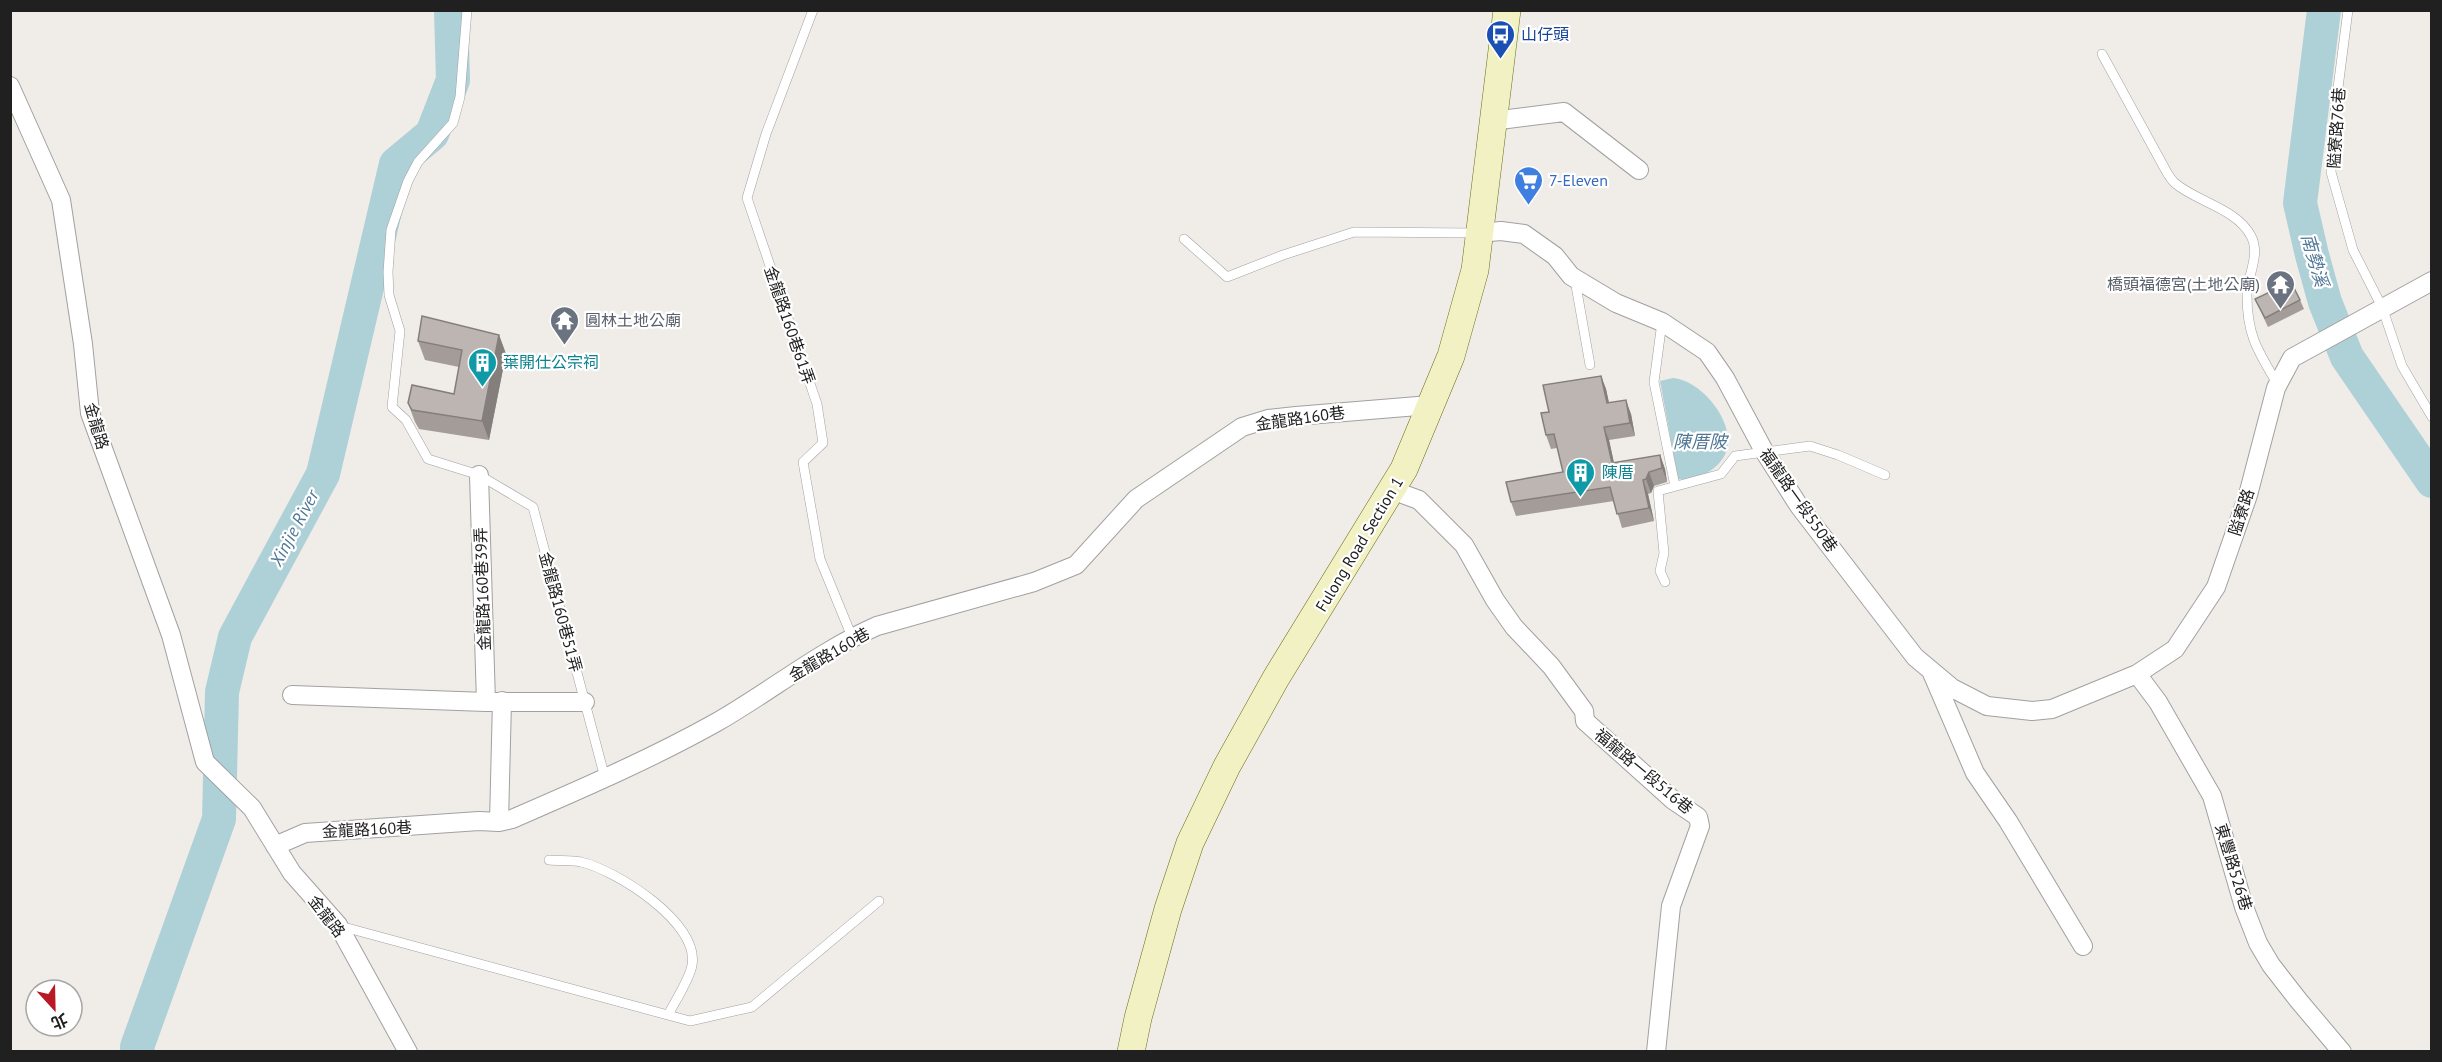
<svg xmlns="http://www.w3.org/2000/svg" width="2442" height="1062" viewBox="0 0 2442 1062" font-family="'PT Sans','Noto Sans TC',sans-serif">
<rect width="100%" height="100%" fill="#f0ece8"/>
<path fill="#aed1d8" d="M1673,378C1699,380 1728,414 1728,440C1729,465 1700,482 1678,479L1660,381Z"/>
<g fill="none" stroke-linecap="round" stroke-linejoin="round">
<path stroke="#aed1d8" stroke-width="34" d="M2324,10L2300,203L2312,255L2325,302L2347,357L2432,481
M138,1052L137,1047L219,819L222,692L235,637L323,474L396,164L432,134L453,80L451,10"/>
<defs>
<path id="service" d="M467,10L460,97L453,123L418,162L408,181L391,230L388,272L389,295L400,331L392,407L406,420L428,459L479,475L533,507L605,778
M813,10L766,134L747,198L817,404L823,443L803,462L820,559L852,637
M2348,10L2334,119L2331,172L2353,250L2382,307L2402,366L2432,417
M2102,54L2165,169C2168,174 2171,180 2176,184C2198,202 2237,209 2251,236C2261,255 2247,276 2247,295C2247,336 2258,351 2278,385
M1184,239L1227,277L1283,255L1354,232L1476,233
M1575,280L1590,365
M1662,322L1654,382L1675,486
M1665,582L1660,571L1664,553L1658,491L1721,474L1735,456L1810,446L1838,455L1885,475
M549,860C559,861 571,860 581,862C616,870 700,923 692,965C690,979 675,1001 668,1015
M340,926L690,1021L752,1007L879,901"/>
<path id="minor" d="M10,86L61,200L83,344L90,413L171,635L205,762L252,808L292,873L338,925L408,1052
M1492,121L1564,112L1639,170
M1478,233L1501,231L1524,234L1555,256L1571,276L1616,303L1662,322L1707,352L1725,378L1764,451L1799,506L1915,657L1952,688L1987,706L2032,711L2052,709L2137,674L2175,649L2216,587L2248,495L2276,388L2292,358L2432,281
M479,475L486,702
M1392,490L1419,500L1464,545L1495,600L1514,627L1551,666L1584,711L1585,721L1673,800L1698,817L1700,826L1671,906L1656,1052
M1932,673L1975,773L2008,821L2083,946
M2137,674L2158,702L2212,796L2244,907L2258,943L2271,965L2299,1001L2342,1052
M292,695L486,702H585
M499,822L502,701
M275,846L305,833L479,821L499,822L512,819C581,789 651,759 717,722C771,691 820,651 877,626L1034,582L1076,565L1136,499L1242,427L1268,419L1296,416L1430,405"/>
<path id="secondary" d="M1131,1052L1138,1018L1168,909L1190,843L1227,766L1276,678L1404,469L1451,356L1475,270L1507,10"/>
</defs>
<use href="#service" stroke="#a1a1a1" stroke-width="10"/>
<use href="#minor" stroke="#a1a1a1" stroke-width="20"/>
<use href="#secondary" stroke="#696c13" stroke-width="28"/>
<use href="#service" stroke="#fff" stroke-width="9"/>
<use href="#minor" stroke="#fff" stroke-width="18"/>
<use href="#secondary" stroke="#f2f1c3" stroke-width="27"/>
</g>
<path fill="#a39c98" d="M2255,299L2300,300L2304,309L2268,327Z
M499,335L506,354L489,440L419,429L415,422L408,403L454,394L459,367L425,360L418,341Z
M1601,376L1606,389L1609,403L1631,414L1635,436L1609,440L1614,463L1660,455L1665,469L1667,482L1654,486L1651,493L1648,494L1654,521L1622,528L1614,501L1516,516L1511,502L1563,472L1557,448L1551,449L1546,435L1549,412Z"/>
<path fill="#847f7c" d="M499,335L506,354L489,440L482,421Z
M1601,376L1606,389L1612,417L1607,403Z
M1626,400L1631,414L1635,436L1630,423Z
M1604,427L1609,440L1617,477L1612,463Z
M1660,455L1665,469L1667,482L1662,468Z
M1649,472L1654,486L1651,493L1646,479Z
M1643,480L1648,494L1654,521L1649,508Z"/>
<path fill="#bdb5b1" stroke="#847f7c" stroke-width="1.5" d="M2291,282L2300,300L2265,318L2255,299Z
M422,316L499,335L482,421L412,410L408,403L412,385L454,394L462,350L418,341Z
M1601,376L1607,403L1626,400L1630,423L1604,427L1612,463L1660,455L1662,468L1649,472L1646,479L1643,480L1649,508L1617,514L1610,487L1511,502L1506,482L1563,472L1554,434L1546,435L1541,413L1549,412L1543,385Z"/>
<defs>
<symbol id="bus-pin" viewBox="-11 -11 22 30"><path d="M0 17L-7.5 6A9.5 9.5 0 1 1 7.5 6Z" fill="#1a4fb4" stroke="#fff"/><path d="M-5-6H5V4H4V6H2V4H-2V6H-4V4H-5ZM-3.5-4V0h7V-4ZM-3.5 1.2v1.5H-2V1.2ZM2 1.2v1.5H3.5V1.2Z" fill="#fff"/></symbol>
<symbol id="supermarket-pin" viewBox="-11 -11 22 30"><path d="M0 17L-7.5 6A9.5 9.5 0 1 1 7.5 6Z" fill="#3f7fe0" stroke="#fff"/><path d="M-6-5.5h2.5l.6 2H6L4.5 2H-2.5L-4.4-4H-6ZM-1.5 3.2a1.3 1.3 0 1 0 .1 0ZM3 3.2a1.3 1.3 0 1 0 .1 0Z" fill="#fff"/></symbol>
<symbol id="temple-pin" viewBox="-11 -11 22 30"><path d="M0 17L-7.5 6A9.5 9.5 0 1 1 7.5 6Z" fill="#6b7280" stroke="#fff"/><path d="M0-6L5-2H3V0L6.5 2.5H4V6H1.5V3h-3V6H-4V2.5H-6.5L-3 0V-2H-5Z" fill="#fff"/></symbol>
<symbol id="building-pin" viewBox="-11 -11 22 30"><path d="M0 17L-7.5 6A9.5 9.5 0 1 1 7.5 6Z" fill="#0f9aa8" stroke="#fff"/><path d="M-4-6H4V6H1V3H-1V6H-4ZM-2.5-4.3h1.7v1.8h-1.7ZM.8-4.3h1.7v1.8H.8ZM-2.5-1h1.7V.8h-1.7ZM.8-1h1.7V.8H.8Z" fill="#fff"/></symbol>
</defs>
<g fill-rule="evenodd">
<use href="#bus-pin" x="1484" y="18" width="33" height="45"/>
<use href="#supermarket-pin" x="1512" y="164" width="33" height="45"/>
<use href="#temple-pin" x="2264" y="268" width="33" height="45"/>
<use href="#temple-pin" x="548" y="304" width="33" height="45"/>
<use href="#building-pin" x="466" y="346" width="33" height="45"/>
<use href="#building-pin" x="1564" y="456" width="33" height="45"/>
</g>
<g text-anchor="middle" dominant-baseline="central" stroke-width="4.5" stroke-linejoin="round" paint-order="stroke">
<g font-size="16" fill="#164399" stroke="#fff" text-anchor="start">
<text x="1521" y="34">山仔頭</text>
</g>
<g font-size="16" fill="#202020" stroke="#fff">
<text transform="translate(2336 128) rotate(-86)">隘寮路76巷</text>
<text transform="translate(790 325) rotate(71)">金龍路160巷61弄</text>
<text transform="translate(1300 418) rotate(-8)">金龍路160巷</text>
<text transform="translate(97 426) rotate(74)">金龍路</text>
<text transform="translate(1799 500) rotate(55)">福龍路一段550巷</text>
<text transform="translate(2241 512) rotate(-72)">隘寮路</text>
<text transform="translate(1359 544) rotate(-59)">Fulong Road Section 1</text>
<text transform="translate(482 589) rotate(-92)">金龍路160巷39弄</text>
<text transform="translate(561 612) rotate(75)">金龍路160巷51弄</text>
<text transform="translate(829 654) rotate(-30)">金龍路160巷</text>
<text transform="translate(1644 771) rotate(40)">福龍路一段516巷</text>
<text transform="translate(367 829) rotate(-3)">金龍路160巷</text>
<text transform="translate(2234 867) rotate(73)">東豐路526巷</text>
<text transform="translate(327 916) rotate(52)">金龍路</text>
</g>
<g font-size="16" fill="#366cbe" stroke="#fff" text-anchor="start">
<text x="1549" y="180">7-Eleven</text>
</g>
<g font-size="16" fill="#5b616d" stroke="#fff" text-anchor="end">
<text x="2260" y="284">橋頭福德宮(土地公廟)</text>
<text x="585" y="320" text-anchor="start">圓林土地公廟</text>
</g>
<g font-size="16" fill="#0d838f" stroke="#fff" text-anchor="start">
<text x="503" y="362">葉開仕公宗祠</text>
<text x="1602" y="472">陳厝</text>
</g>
<g font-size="18" font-style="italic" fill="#507896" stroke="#fff">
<text transform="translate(2315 260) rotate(74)">南勢溪</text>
<text x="1700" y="441">陳厝陂</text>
<text transform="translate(294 528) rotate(-62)">Xinjie River</text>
</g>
</g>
<rect width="2442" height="1062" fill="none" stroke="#202020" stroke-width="24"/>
<g transform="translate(54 1008) rotate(158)"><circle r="28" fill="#ffffff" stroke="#a6a6a6" stroke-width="1.5"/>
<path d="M0-4.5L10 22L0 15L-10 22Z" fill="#b81925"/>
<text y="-9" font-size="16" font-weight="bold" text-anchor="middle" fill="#202020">北</text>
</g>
</svg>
